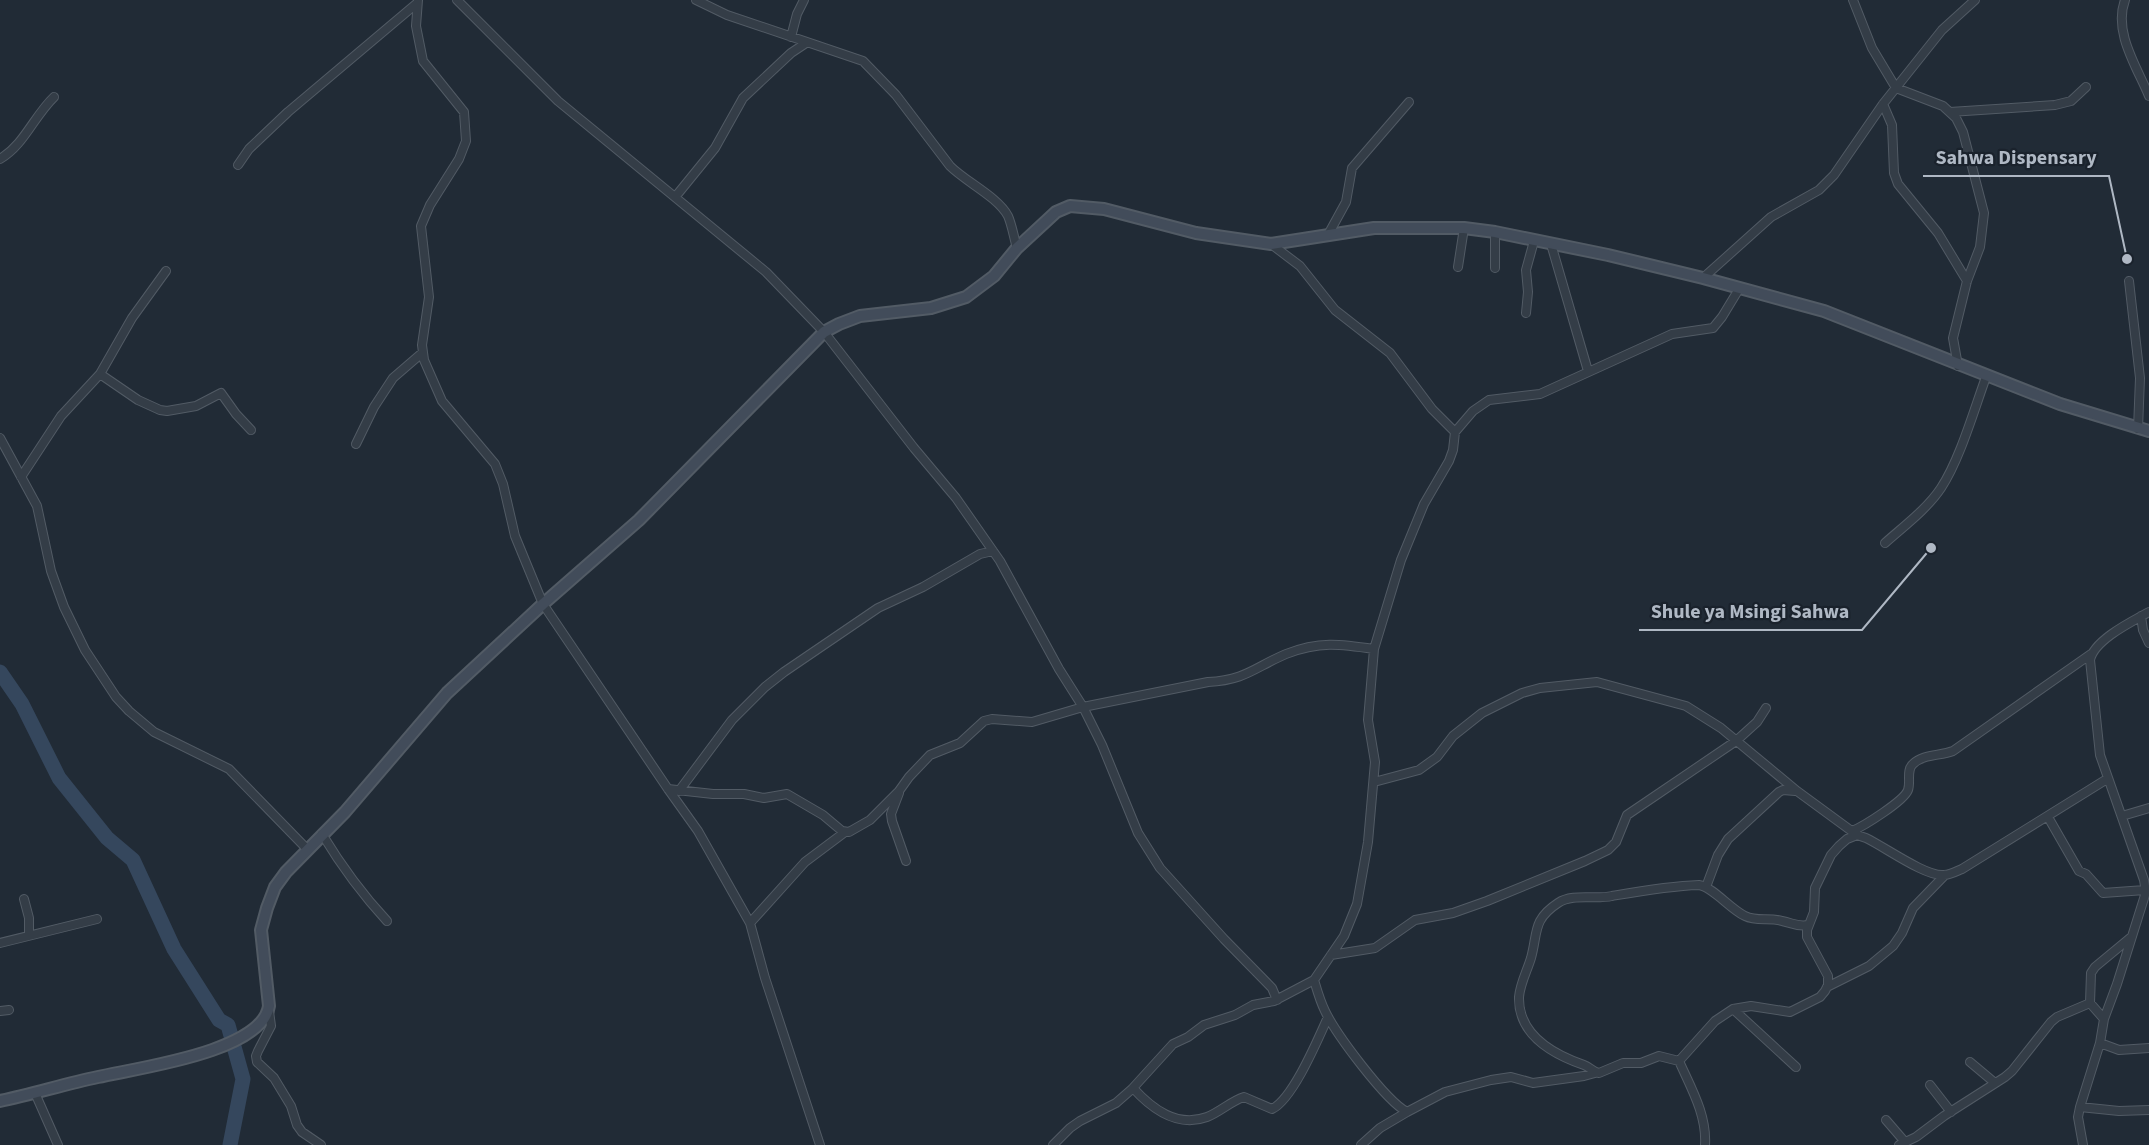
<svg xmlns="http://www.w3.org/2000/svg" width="2149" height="1145" viewBox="0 0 2149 1145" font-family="'Source Sans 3',sans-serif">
<rect width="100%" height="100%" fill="#212b36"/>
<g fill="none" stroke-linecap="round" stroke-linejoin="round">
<path stroke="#35475d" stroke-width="15" d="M0,672L22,704L59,778L107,838L133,860L174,949L219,1020L228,1025L243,1079L230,1145"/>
<defs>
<path id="street" d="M418,0L416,26L423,61L464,112L466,141L459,159L430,205L421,226L429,297L422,345L424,360L442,401L495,464L503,484L515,536L543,604L668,789L698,831L750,923L765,978L820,1145
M457,0L558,101L766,272L824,332L914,448L956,498L1000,561L1059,669L1083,707L1102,745L1138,833L1160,868L1224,939L1272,988L1277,1000
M696,0L727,15L863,61L896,95L950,166C966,182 998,197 1008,216C1012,225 1014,238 1017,248
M1853,0L1872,48L1896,88L1943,106L1956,118L1963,132L1984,213L1980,247L1967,281L1953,338L1958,366
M2125,0C2113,32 2137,67 2149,96
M791,37L797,14L804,0
M1883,104L1892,125L1894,173L1898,184L1938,233L1967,281
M1950,112L2055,105L2071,101L2086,87
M0,159C24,145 34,116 54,97
M238,165L249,149L288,112L416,4
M676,196L715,148L743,98L791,53L806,43
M1329,233L1346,202L1352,168L1409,102
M1271,244L1300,266L1335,310L1390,353L1432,409L1455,432
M1551,244L1588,371
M1458,267L1464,228
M1495,268V232
M1703,278L1771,217L1819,190L1834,175L1883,104L1942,30L1975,0
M2129,281L2140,378L2138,429
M1526,313L1528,292L1526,270L1534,241
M100,374L138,400L160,410L167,411L196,406L221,393L236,414L251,430
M0,438L37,506L51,571L64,607L85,650L116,697L129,711L154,732L229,769L307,849
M356,444L374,407L393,378L422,353
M21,477L61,416L100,374L132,318L166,271
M1885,543C1904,526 1927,509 1941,488C1960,459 1974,410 1986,377
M2141,616L2143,630L2149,643
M1374,782L1419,770L1437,757L1453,736L1482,713L1522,693L1540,688L1597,682L1686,706L1721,728L1797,791L1857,835
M668,789L713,794H744L764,798L787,794L823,815L842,831L849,832L870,820L899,791L909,777L930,755L960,743L984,721L992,719L1032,722L1083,707L1208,682C1246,680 1255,667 1286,654C1319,641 1340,644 1374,649
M679,791L732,720L765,687L784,672L878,608L923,587L980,554L993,551
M899,793L891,814L892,821L906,861
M2122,816L2149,808
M2048,817L2079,871L2086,874L2103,893L2145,890
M1852,831C1864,826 1904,801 1908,790C1911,782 1906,770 1913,764C1923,754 1940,756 1953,751L2091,654
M322,834C342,867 360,892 387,921
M1706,887L1718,855L1728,839L1779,792L1783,790L1795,791
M24,899L29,918V935
M750,923L805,862L845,832H849
M0,943L97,919
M1331,955L1375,948L1415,920L1453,913L1487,901L1585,861L1608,850L1616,842L1627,815L1736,741L1757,722L1766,708
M1314,980C1317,990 1320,1001 1325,1011C1336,1034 1385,1100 1407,1112L1445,1092L1491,1080L1511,1077L1533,1083L1584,1076L1595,1073
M1827,987L1869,966L1893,946L1902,933L1913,908L1945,875
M2090,1003L2091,973L2095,967L2130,938
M1733,1009L1796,1067
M0,1011L9,1010
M269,1011L271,1026L258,1051L256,1056L257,1062L274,1078L291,1106L297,1125L302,1132L321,1145
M2100,1043L2119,1050L2149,1048
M1679,1061L1715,1021L1733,1009L1751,1006L1790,1012L1820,997L1825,991L1828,985V976L1807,937V930L1814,912L1815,888L1831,855L1839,846L1847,839L1857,835L1866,838C1885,847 1926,877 1944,875C1950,875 1957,871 1962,869L2107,779
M1970,1062L1995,1083
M1930,1085L1951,1112
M1133,1088C1152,1109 1177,1128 1207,1117C1220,1112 1231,1101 1244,1097L1272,1109C1293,1099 1318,1039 1328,1017
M35,1093L58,1145
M2080,1107L2119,1111L2149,1110
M1886,1120L1905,1142
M1053,1145L1070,1128L1080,1121L1116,1103L1132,1089L1173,1044L1188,1037L1204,1025L1235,1015L1253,1005L1274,1001L1314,980L1344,936L1357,904L1368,842L1375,762L1368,720L1374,649L1401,560L1424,504L1449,461L1453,450L1455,432L1473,411L1489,400L1540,394L1672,334L1713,328L1722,317L1739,289
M1361,1145L1380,1128L1407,1112
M1705,1145C1707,1115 1691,1088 1679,1061L1659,1056L1641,1063H1623L1599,1073C1593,1072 1590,1067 1584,1065C1552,1054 1518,1035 1519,997C1520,984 1527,971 1531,958C1538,933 1532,920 1558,903C1573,893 1595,900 1612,896C1641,891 1669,886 1699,885C1713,887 1730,909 1745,916C1757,922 1769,917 1782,921C1793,923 1797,927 1808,925
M1899,1145L1916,1137L1944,1116L2005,1077L2012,1071L2051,1022L2057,1017L2090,1003L2104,1019
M2083,1145L2078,1117L2080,1107L2100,1043L2104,1019L2117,984L2146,892L2144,880L2100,755L2090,660C2094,640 2131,622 2149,612"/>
<path id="secondary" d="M0,1101C33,1094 65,1084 98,1077C137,1068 262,1052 269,1006L261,930L267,908L275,887L286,872L345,812L447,693L543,604L639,520L824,332L839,324L860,316L931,308L966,297L994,276L1017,248L1056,212L1070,206L1104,209L1196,233L1271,244L1374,228H1464L1495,232L1608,255L1703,278L1824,311L2060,404L2149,431"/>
</defs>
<use href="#street" stroke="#525b65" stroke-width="10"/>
<use href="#secondary" stroke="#525b65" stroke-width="14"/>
<use href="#street" stroke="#343d47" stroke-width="8"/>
<use href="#secondary" stroke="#424c5a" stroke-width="10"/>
</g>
<path fill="none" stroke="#afb8c4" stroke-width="2" d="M2127 259L2109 176H1923M1931 548L1862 630H1639"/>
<g fill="#afb8c4" stroke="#1a222c" stroke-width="2">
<circle cx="2127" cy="259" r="6"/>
<circle cx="1931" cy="548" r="6"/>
</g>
<g font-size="20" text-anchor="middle" font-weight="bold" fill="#afb8c4" stroke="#1a222c" stroke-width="4.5" stroke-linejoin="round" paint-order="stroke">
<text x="2016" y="164">Sahwa Dispensary</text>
<text x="1750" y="618">Shule ya Msingi Sahwa</text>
</g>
</svg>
